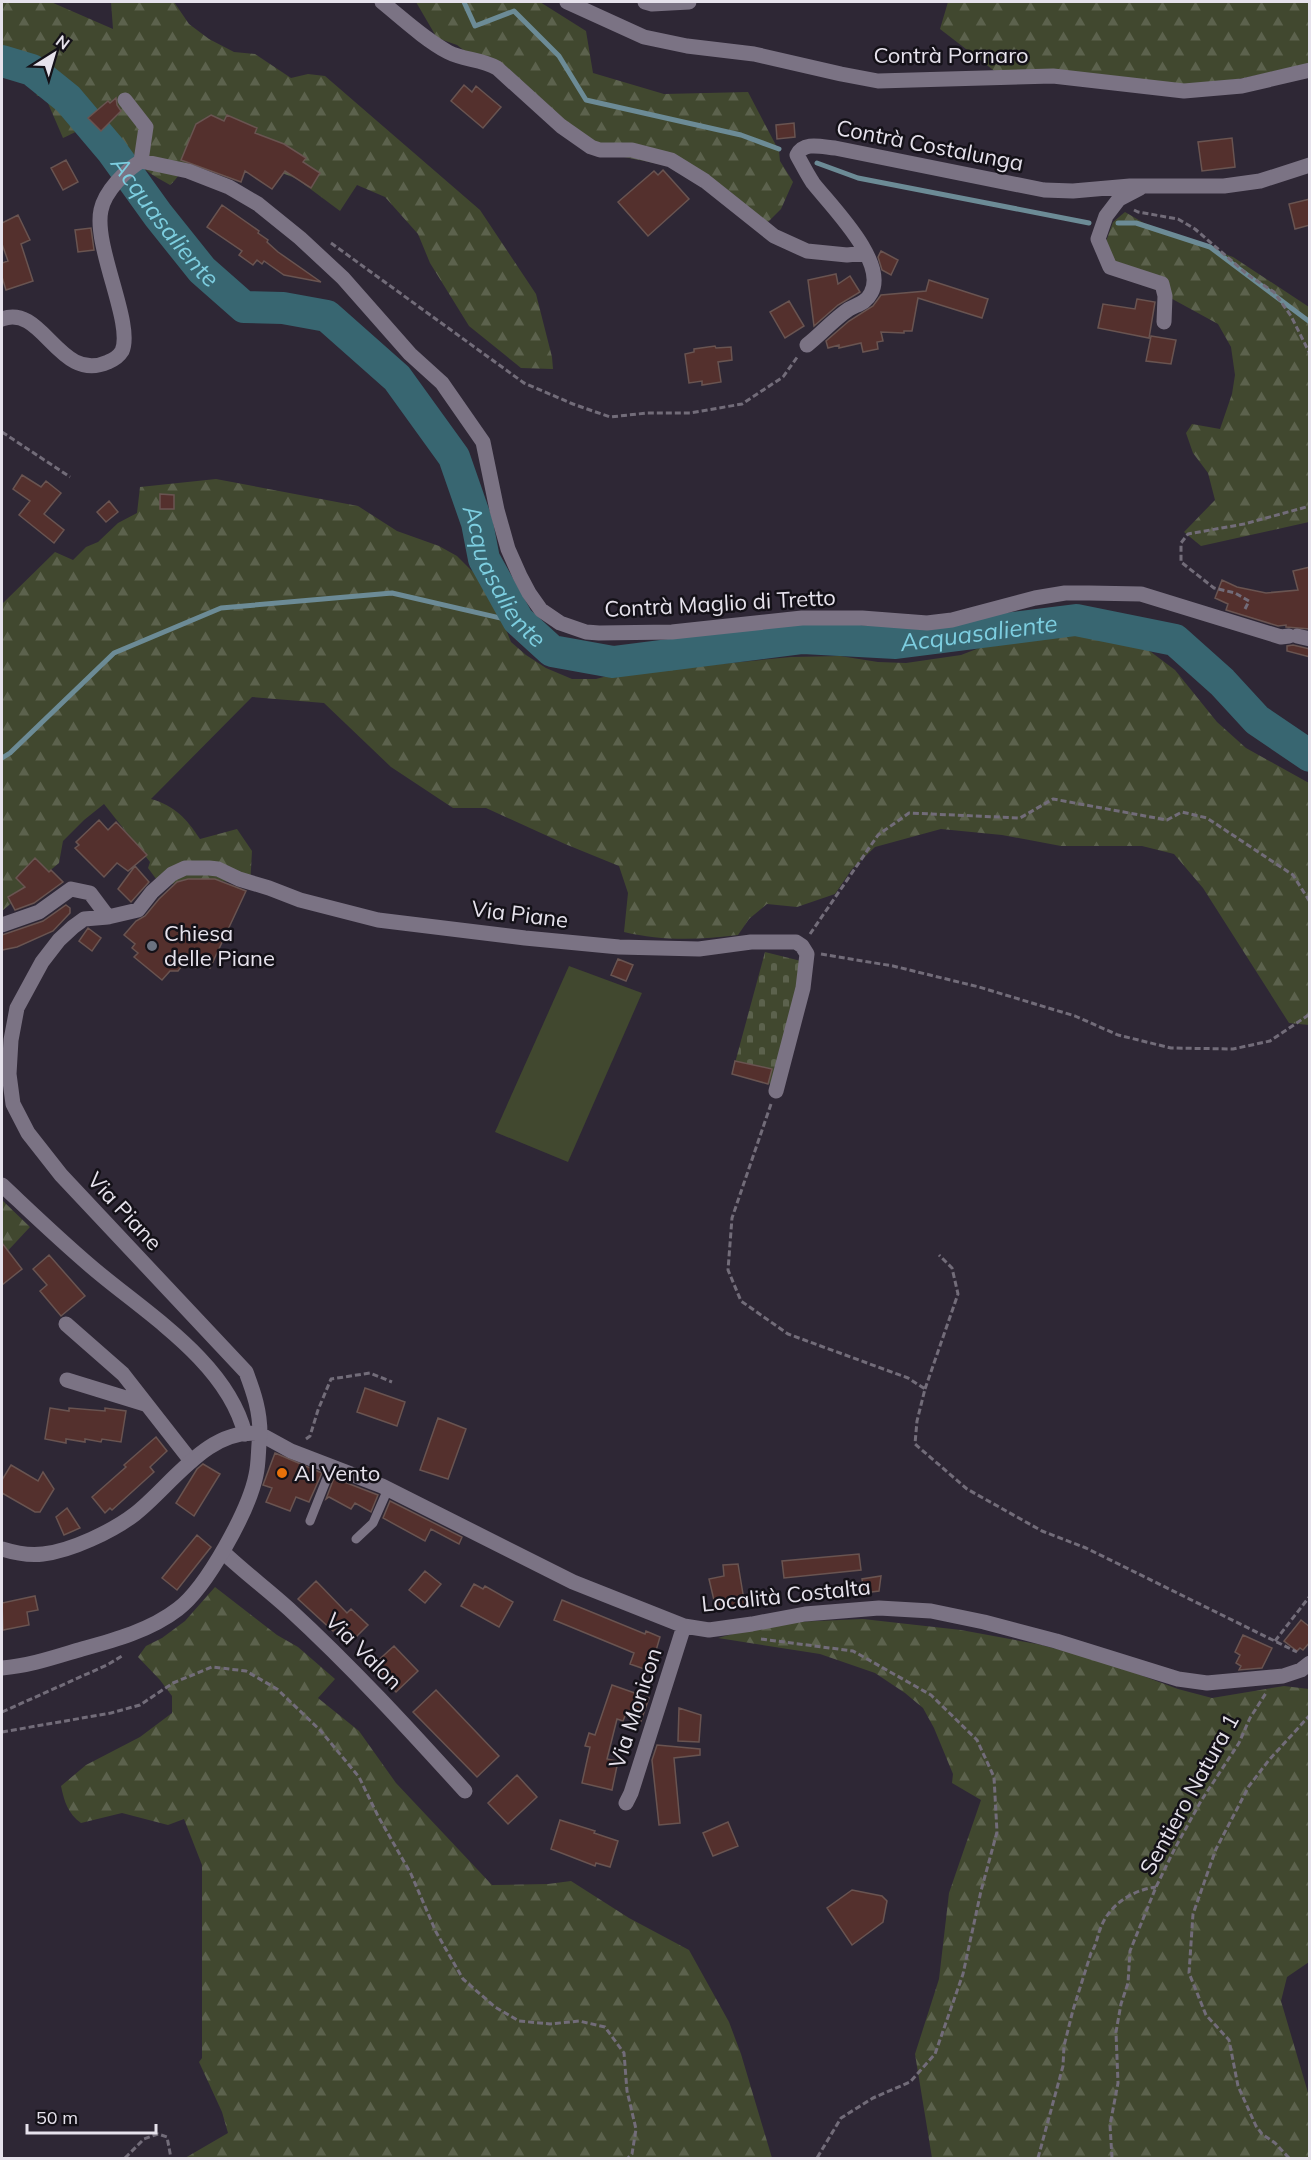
<svg xmlns="http://www.w3.org/2000/svg" width="1311" height="2160" viewBox="0 0 1311 2160" font-family="Mulish,sans-serif">
<defs>
<pattern id="forest-firs" width="22" height="20" patternUnits="userSpaceOnUse" patternTransform="scale(1.5)"><rect width="22" height="20" fill="#41482f"/><path d="M5 1l3.5 6h-7zM16 11l3.5 6h-7z" fill="#5c624d"/></pattern>
<pattern id="cemetery-stones" width="16" height="16" patternUnits="userSpaceOnUse" patternTransform="scale(1.5)"><rect width="16" height="16" fill="#41482f"/><path d="M2 7V4a2 2 0 0 1 4 0v3zM10 15v-3a2 2 0 0 1 4 0v3z" fill="#5c624d"/></pattern>
</defs>
<rect width="100%" height="100%" fill="#2e2735"/>
<path fill="url(#forest-firs)" d="M2,2H51L113,29L111,2H174L189,24L209,39L234,52L255,54L291,78L308,74L325,76L480,210L536,294L552,357L553,369L521,368L469,326L430,263L418,234L385,197L357,185L340,211L297,179L255,162H190C181,168 179,178 170,185C162,180 153,176 146,170C131,159 115,127 98,126C86,125 74,133 63,138L47,101L52,96H37L33,81L26,76L2,69Z
M416,2H540L586,31L593,73L664,94L748,92L779,151L780,161L793,182L781,209L761,229L707,185L669,166L594,151L457,45L437,38Z
M948,2H1309V64L1239,79L1176,86L997,73L940,29Z
M1125,212L1149,226L1233,257L1309,307V522L1201,546L1184,532L1215,500L1208,473L1193,453L1186,433L1192,424L1220,429L1232,394L1235,375L1231,347L1218,324L1123,272L1104,247L1113,222Z
M216,479L358,506L397,531L439,546L457,556L471,570L486,580L511,642L526,655L546,668L572,679H596L622,672L651,668L710,665L791,657L840,656L878,662L906,663L961,655L1013,635L1069,629L1119,634L1143,646L1175,670L1217,722L1246,748L1309,783V1025L1289,1023L1203,888L1174,854L1142,846H1061L1002,835L941,829L875,847L852,869L835,894L797,907L767,904L749,919L738,935C700,940 661,941 624,932L628,893L619,866L565,844L486,808H453L391,767L324,703L252,697L151,799C175,806 186,818 200,839L237,829L252,851L250,887C211,878 202,875 162,887L148,868L150,862L104,804L84,820L63,841L59,863L2,911V604L55,552L73,560L86,547L98,542L118,523L137,513L140,487Z
M2,1200L30,1227L2,1257Z
M215,1587L277,1635L298,1647L335,1679L318,1698L359,1731L396,1783L492,1885L548,1884L571,1881L629,1918L689,1950L729,2022L741,2054L772,2158H185L228,2133L222,2112L199,2062L202,2058V1865L184,1819L168,1825L122,1813L81,1823C68,1814 64,1801 61,1786L86,1765L140,1737L172,1713V1696L160,1680L138,1657L146,1646L162,1638L185,1621Z
M863,1619L961,1630L1037,1644L1100,1660L1178,1689L1212,1698L1284,1686L1309,1689V1962L1287,1977L1281,2001L1309,2096V2158H932L915,2054L939,1979L949,1893L981,1800L952,1783L953,1774L934,1728L923,1708L905,1693L875,1673L820,1654L718,1638L772,1623Z"/>
<path fill="url(#cemetery-stones)" d="M765,952L805,962L775,1085L732,1074Z"/>
<path fill="#41482f" d="M569,966L642,993L568,1162L495,1132Z"/>
<g fill="none" stroke-linecap="round" stroke-linejoin="round">
<path stroke="#6c8b96" stroke-width="5" d="M464,2L475,26L514,11L559,56L586,100L741,135L779,149
M817,163L858,178L1089,223
M1118,223H1136L1210,247L1310,322
M2,758L10,753L114,653L221,608L392,593L522,623"/>
<path stroke="#386671" stroke-width="32" id="s1" d="M2,61L32,70L68,99L112,151L158,215L202,270L244,307L283,308L327,316L397,378L454,457L477,523L484,559L518,620L552,651L613,662L803,638L896,643L1076,620L1175,640L1222,682L1257,720L1310,756"/>
</g>
<path fill="#54302d" stroke="#695451" stroke-width="1.5" d="M464,85L472,92L476,86L501,107L483,128L451,101Z
M116,98L117,105L121,111L101,131L88,118L108,101L110,103Z
M211,115L224,121L227,115L257,128L255,133L284,144L306,158L303,162L320,173L311,188L285,171L272,189L245,171L241,182L181,160L196,124Z
M794,123L795,137L777,139L776,125Z
M1232,138L1235,167L1202,171L1198,142Z
M66,160L78,182L63,190L51,168Z
M663,170L689,199L648,236L618,202L654,171L658,175Z
M1310,199V225L1295,229L1289,204Z
M222,205L259,231L258,233L268,240L267,242L278,252L321,282L284,275L264,261L262,264L257,260L253,265L239,255L242,251L207,227Z
M18,215L30,240L21,244L33,281L6,290L2,277V263L8,261L2,244V223Z
M91,228L94,250L78,252L75,230Z
M881,251L898,260L891,275L882,270L878,257Z
M836,274L838,284L850,276L860,292L838,305L814,326L808,280Z
M929,280L988,299L982,318L918,298L912,331H904V333L881,332L883,341L877,342L878,349L863,352L861,343L839,348V345L828,348L826,341L849,321L873,306L881,295L926,291Z
M1137,299L1155,302L1149,338L1098,328L1103,304L1135,309Z
M789,301L804,326L785,338L770,312Z
M1151,336L1176,340L1171,364L1146,361Z
M715,346L716,348L731,347L732,360L718,362L721,382L702,385V381L689,383L685,354L694,352V349Z
M22,475L41,487L46,481L61,493L44,514L64,530L54,543L19,515L30,501L13,489Z
M160,494L174,495V509H160Z
M109,501L118,512L106,522L97,512Z
M1310,567V629L1286,627V625L1278,626L1226,610L1228,604L1215,598L1222,580L1237,587L1266,593L1298,590L1293,571Z
M1293,645L1310,649V657L1287,651V646Z
M99,820L108,830L116,822L147,855L128,871L117,863L104,877L75,848L79,845L76,842Z
M35,858L49,872L51,870L63,882L34,903L15,910L8,897L25,887L16,878Z
M135,866L149,882L131,902L118,889Z
M188,879H215L246,891L210,968L198,963L196,968L185,962L178,971H170L162,980L134,957L138,953L132,948L135,944L124,935L136,921L145,916L159,899L177,882Z
M66,905L70,908V913L53,931L17,947L2,950V935L43,921Z
M88,928L101,938L92,951L79,941Z
M618,959L633,965L626,981L611,975Z
M735,1061L772,1069L768,1084L732,1074Z
M2,1243L22,1269L2,1285Z
M49,1255L85,1296L61,1316L40,1291L47,1285L33,1269Z
M365,1388L405,1402L397,1426L357,1412Z
M50,1408L69,1411V1408L105,1411V1408L126,1411L121,1442L102,1439L101,1442L85,1439V1442L66,1439V1443L45,1439Z
M438,1418L466,1429L448,1479L420,1470Z
M156,1437L167,1451L150,1467L154,1472L112,1510L110,1508L105,1513L92,1497L126,1467L124,1465Z
M275,1453L322,1473L309,1502L296,1497L290,1511L266,1502L272,1488L263,1485Z
M203,1464L220,1474L194,1516L176,1503L197,1469Z
M11,1465L38,1481L43,1472L54,1489L40,1512H35L2,1493V1480Z
M334,1478L378,1495L371,1512L355,1503L351,1509L329,1497L326,1499Z
M390,1501L462,1537L459,1544L431,1529L425,1541L383,1518Z
M67,1508L80,1528L64,1535L56,1517Z
M197,1535L211,1547L177,1590L162,1578Z
M859,1554L861,1570L784,1578L782,1561Z
M738,1564L745,1606L716,1609L709,1579L724,1576L723,1565Z
M425,1571L441,1584L425,1603L409,1590Z
M881,1576L879,1591L864,1593L862,1579Z
M316,1581L347,1613L351,1609L368,1625L353,1640L339,1626L333,1631L298,1599Z
M474,1584L483,1589L485,1586L513,1602L499,1627L461,1606Z
M35,1596L38,1610L27,1612L29,1625L3,1630L2,1603Z
M562,1600L645,1634L646,1631L660,1637L650,1671L630,1664L634,1653L554,1620Z
M1301,1620L1310,1627V1642L1303,1650L1300,1648L1297,1651L1284,1641Z
M1243,1635L1272,1648L1262,1668L1239,1670L1241,1666L1236,1663L1240,1655L1235,1652Z
M394,1646L418,1671L396,1692L372,1666Z
M612,1685L649,1698L641,1721L625,1716L623,1721L617,1719L607,1759L618,1761L612,1790L582,1783L590,1747L585,1746L589,1733L595,1735Z
M436,1690L499,1756L477,1777L413,1712Z
M679,1708L701,1715L699,1742L678,1741Z
M657,1745L700,1749V1755L674,1758L680,1823L659,1825L652,1760Z
M517,1775L537,1797L508,1824L488,1803Z
M560,1820L595,1831L594,1833L618,1841L610,1867L596,1863L595,1866L551,1849Z
M728,1822L738,1846L713,1856L703,1833Z
M852,1890L882,1896L887,1901L883,1922L852,1945L827,1908Z"/>
<g fill="none" stroke-linecap="round" stroke-linejoin="round">
<path stroke="#726c79" stroke-width="3" stroke-dasharray="6 3" stroke-linecap="butt" d="M1134,210L1138,212L1178,219L1195,229L1248,275L1274,292L1291,316L1310,354
M331,243L524,383L573,404L610,417L647,413H690L742,404L783,377L798,356
M2,432L70,477
M1245,609L1249,601L1235,593L1214,588L1181,562V543L1188,534L1244,524L1310,506
M810,934L878,835L909,813L1020,818L1053,799L1167,820L1182,812L1207,818L1293,875L1310,902
M821,954L893,966L979,987L1075,1016L1118,1035L1171,1048L1233,1049L1270,1041L1310,1014
M771,1104L732,1218L728,1270L741,1301L788,1334L908,1378L925,1389L917,1421L915,1444L967,1489L1042,1531L1086,1548L1297,1652
M925,1389L958,1294L952,1268L939,1255
M306,1439L310,1436L318,1410L331,1379L370,1373L392,1382
M761,1639L853,1651L931,1695L977,1740L994,1777L997,1832L981,1891L963,1974L935,2054L910,2082L873,2098L841,2118L817,2158
M1275,1641L1310,1596
M2,1712L107,1665L122,1656
M2,1732L111,1713L140,1705L173,1683L212,1667L246,1671L277,1689L320,1730L359,1777L378,1816L411,1874L436,1932L463,1979L495,2007L519,2021L550,2024L579,2021L605,2027L624,2053L627,2091L636,2129L632,2154L628,2158
M125,2158L144,2139L158,2134L167,2137L171,2158
M1038,2158L1063,2066L1064,2046L1073,2010L1091,1953C1097,1944 1097,1936 1101,1927C1110,1904 1133,1890 1156,1887
M1112,2158L1110,2125L1118,2083L1116,2032L1121,2004L1128,1983L1130,1951L1156,1887L1175,1848L1201,1801L1239,1743L1250,1718L1266,1693
M1289,2158L1275,2143L1262,2134L1256,2126L1238,2086L1229,2040L1206,2015L1189,1973L1193,1914L1216,1849L1249,1786L1269,1760L1310,1715"/>
<path stroke="#7b7384" stroke-width="9" d="M310,1521L331,1468
M356,1539L373,1523L388,1489"/>
<path stroke="#7b7384" stroke-width="15" d="M382,2C403,19 424,39 448,52C463,60 482,59 497,68L561,126L591,147L600,150H632L671,160L705,181L774,236L807,251L847,255L866,253
M125,100L146,127L141,161
M1140,188L1119,199L1106,216L1098,239L1110,267L1162,284L1165,296L1164,322
M2,319C43,303 59,384 108,362C113,360 119,356 122,351C134,324 93,246 101,210C105,191 125,171 141,161L188,171L229,187L258,204L300,238L343,278L410,354L442,383L483,442L497,510L508,549L520,576L529,593L541,610L560,623L586,632L599,633L672,632L802,618H862L927,623L952,620L1035,598L1065,593H1089L1141,594L1281,637L1289,636
M807,345C821,334 834,319 849,309C858,304 866,303 871,293C888,262 831,206 813,183C807,174 802,164 797,155C804,141 822,147 835,148L1044,190L1073,191L1130,186H1224L1260,181L1310,165
M1297,636L1310,639
M2,925L39,912L71,889L90,893L108,917
M776,1091L803,988L807,954L802,946L796,942H751L699,949L619,947L525,938L378,920L300,900L269,888L239,879L218,869L209,868H185L172,874L152,892L138,910L108,917L84,919L73,927L59,940L42,962L17,1008L11,1040L9,1074L13,1104L28,1133L61,1175L246,1372C254,1393 260,1411 260,1434L291,1451L382,1486L573,1582L684,1626L709,1630L752,1624L805,1614L879,1608L931,1611L984,1622L1056,1641L1178,1679L1207,1683L1283,1676L1301,1670L1310,1663
M2,1185C34,1215 66,1246 100,1274C152,1317 228,1365 245,1434
M66,1324L123,1374L191,1461
M67,1380L145,1404
M223,1552C244,1572 267,1589 289,1609C351,1666 408,1728 465,1791
M626,1803L631,1793L684,1626"/>
<path stroke="#7b7384" stroke-width="15" d="M567,2L644,37L687,46L754,54L841,74L878,81L1053,76L1184,91L1242,86L1310,70
M645,2L652,4L689,2
M2,1549C15,1553 28,1556 43,1554C71,1551 113,1531 135,1514C171,1486 209,1426 260,1434C258,1448 259,1462 256,1475C249,1510 207,1587 178,1609C151,1630 115,1640 82,1649C55,1657 29,1666 2,1668"/>
</g>
<circle fill="#6b7280" stroke="#141118" stroke-width="2" cx="152" cy="946" r="6"/>
<circle fill="#e8710a" stroke="#141118" stroke-width="2" cx="282" cy="1473" r="6"/>
<g text-anchor="middle" dominant-baseline="central" stroke-width="5" stroke-linejoin="round" paint-order="stroke">
<g font-size="22" fill="#e6e2ec" stroke="#141118">
<text x="951" y="55">Contrà Pornaro</text>
<text transform="translate(930 145) rotate(11)">Contrà Costalunga</text>
<text transform="translate(720 603) rotate(-3)">Contrà Maglio di Tretto</text>
<text transform="translate(520 914) rotate(7)">Via Piane</text>
<text transform="translate(125 1211) rotate(47)">Via Piane</text>
<text transform="translate(786 1595) rotate(-6)">Località Costalta</text>
<text transform="translate(364 1651) rotate(45)">Via Valon</text>
<text transform="translate(635 1708) rotate(-72)">Via Monicon</text>
<text transform="translate(1189 1794) rotate(-61)">Sentiero Natura 1</text>
</g>
<g font-size="22" fill="#e6e2ec" stroke="#141118" text-anchor="start">
<text x="164" y="933">Chiesa<tspan x="164" dy="25">delle Piane</tspan></text>
<text x="294" y="1473">Al Vento</text>
</g>
<g font-size="24" font-style="italic" fill="#7dcee0" stroke="#141118">
<text stroke="none"><textPath href="#s1" startOffset="234">Acquasaliente</textPath></text>
<text stroke="none"><textPath href="#s1" startOffset="756">Acquasaliente</textPath></text>
<text stroke="none"><textPath href="#s1" startOffset="1278">Acquasaliente</textPath></text>
</g>
</g>
<rect width="1311" height="2160" fill="none" stroke="#e6e2ec" stroke-width="6"/>
<g transform="translate(54 54) rotate(37)" stroke="#141118" stroke-width="4.5" paint-order="stroke">
<path d="M0-4.5L10 22L0 15L-10 22Z" fill="#e6e2ec"/>
<text y="-9" font-size="16" font-weight="bold" text-anchor="middle" fill="#e6e2ec">N</text>
</g>
<path d="M27 2124v9h129v-9" fill="none" stroke="#e6e2ec" stroke-width="3"/>
<text x="36" y="2124" font-size="18" fill="#e6e2ec" stroke="#141118" stroke-width="4.5" paint-order="stroke">50 m</text>
</svg>
